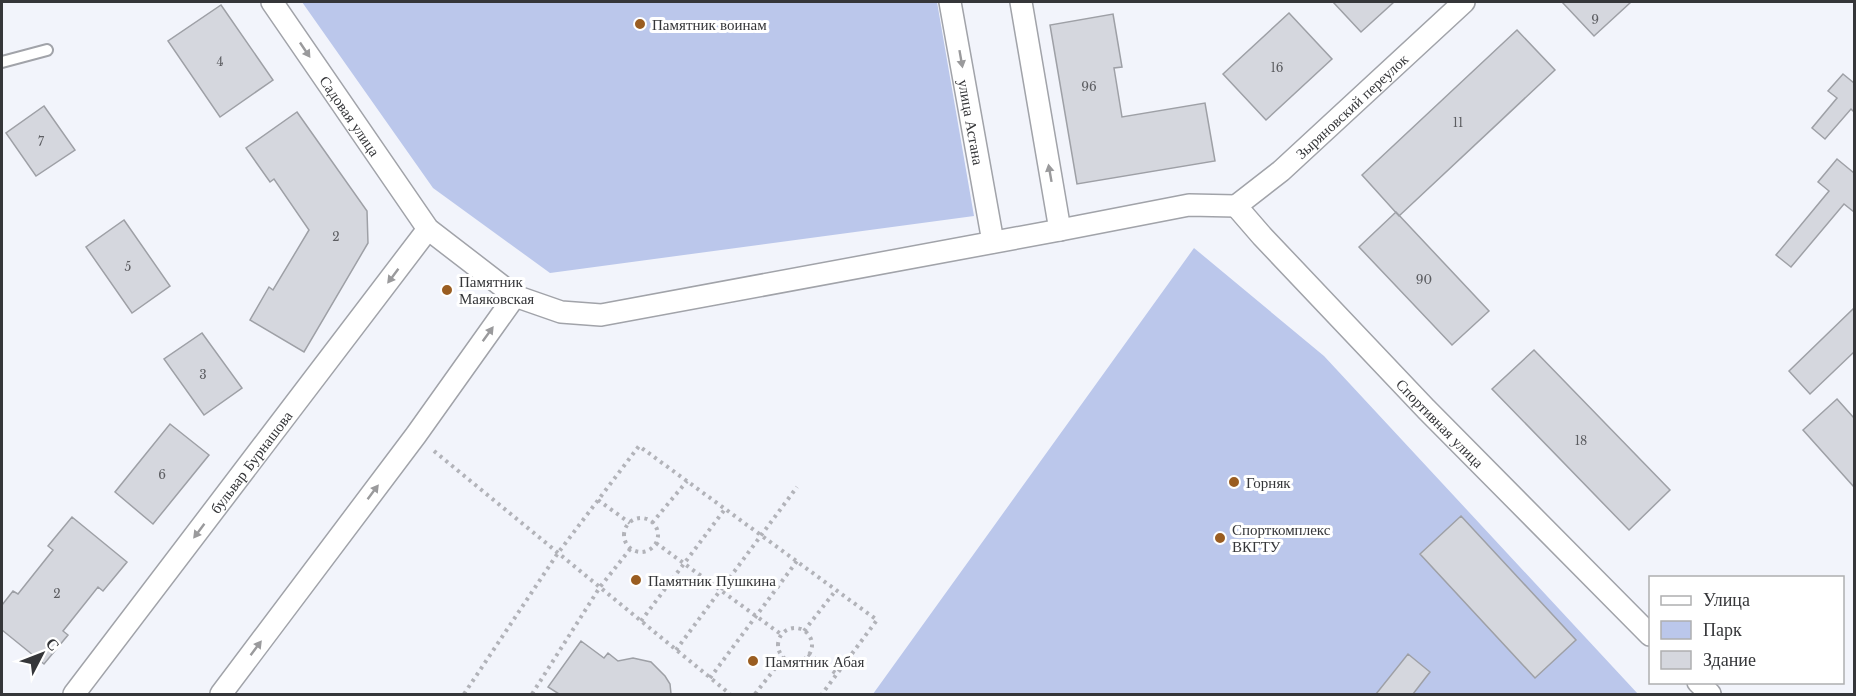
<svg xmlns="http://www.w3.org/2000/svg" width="1856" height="696" viewBox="0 0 1856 696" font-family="'Libre Baskerville',serif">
<rect width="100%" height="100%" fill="#f2f4fb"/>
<path fill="#bbc7eb" d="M302,2H937L974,216L550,273L433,188Z
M1194,248L1324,356L1638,694H873Z"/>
<path fill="#d5d7de" stroke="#9ea0a6" stroke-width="1.5" d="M1333,2H1394L1361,32Z
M1562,2H1631L1594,36Z
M221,5L273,80L220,117L168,41Z
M1289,13L1332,59L1266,120L1223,74Z
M1113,14L1122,67L1114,68L1122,117L1205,103L1215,161L1077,184L1050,25Z
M1517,30L1555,70L1399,216L1362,175Z
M1843,74L1854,83V112L1851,109L1825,139L1812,128L1837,98L1828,91Z
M44,106L75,150L36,176L6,133Z
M297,112L367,211L368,243L304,352L250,320L269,287L273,290L309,230L274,179L270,182L246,148Z
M1837,159L1854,173V212L1844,204L1791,267L1776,255L1829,191L1818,182Z
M1396,212L1489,311L1452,345L1359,247Z
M124,220L170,286L132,313L86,247Z
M1854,308V352L1810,394L1789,371Z
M202,333L242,388L204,415L164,359Z
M1534,350L1670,490L1629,530L1492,389Z
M1837,399L1854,418V487L1803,430Z
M170,424L209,455L153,524L115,492Z
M1461,516L1576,640L1535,678L1420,554Z
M72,517L127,562L103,591L98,587L63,631L68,635L44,664L2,630V605L13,591L18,594L53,550L48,546Z
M581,641L604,658L608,653L618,661L633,658L651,662L665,676L670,684L671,694H559L548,687Z
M1408,654L1430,672L1413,694H1376Z"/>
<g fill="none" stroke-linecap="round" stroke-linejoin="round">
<defs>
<path id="lane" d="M2,62L47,50"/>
<g id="street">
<path id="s1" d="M272,2L428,229L515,296L561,312L601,315L1060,230L1189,205L1236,206"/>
<path id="s2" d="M950,2L993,242"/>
<path d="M1021,2L1060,230"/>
<path id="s3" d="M1236,206L1262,236L1426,409L1650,635"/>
<path id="s4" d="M1236,206L1281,171L1464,2"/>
<path d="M1698,682L1710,694"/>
<path id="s5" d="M74,694L428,229"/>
<path d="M221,694L416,435L515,296"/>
</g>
</defs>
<use href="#lane" stroke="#a1a3a9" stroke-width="14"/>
<use href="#street" stroke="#a1a3a9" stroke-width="24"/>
<path stroke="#b2b3b9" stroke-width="4" stroke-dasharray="3 4.5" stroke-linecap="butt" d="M434,451L730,694
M598,500L630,523
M624 535a17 17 0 1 1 34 0a17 17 0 1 1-34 0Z
M652,523L687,481
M656,543L782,635
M641,621L725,509
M778 645a17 17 0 1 1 34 0a17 17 0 1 1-34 0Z
M804,631L836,590
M676,650L797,487
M808,654L837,674
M710,678L797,561
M464,694L558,553L639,446L877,620L822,694
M532,694L600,587L631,548
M755,694L784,657"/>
<use href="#lane" stroke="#fff" stroke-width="10"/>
<use href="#street" stroke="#fff" stroke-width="21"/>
</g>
<defs><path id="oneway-solid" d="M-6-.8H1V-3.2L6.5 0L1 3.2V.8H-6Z" transform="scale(1.5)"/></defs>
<g fill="#9a9a9c">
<use href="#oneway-solid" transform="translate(305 50) rotate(56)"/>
<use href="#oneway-solid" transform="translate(961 59) rotate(80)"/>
<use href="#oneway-solid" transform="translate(1050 173) rotate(-100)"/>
<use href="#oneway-solid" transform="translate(393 276) rotate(127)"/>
<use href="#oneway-solid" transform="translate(488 334) rotate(-54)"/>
<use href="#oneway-solid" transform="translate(373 492) rotate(-53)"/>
<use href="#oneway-solid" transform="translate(199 531) rotate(127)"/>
<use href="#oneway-solid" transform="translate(256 648) rotate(-53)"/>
</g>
<g fill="#9a5d21" stroke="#fff" stroke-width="2">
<circle cx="640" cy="24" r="6"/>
<circle cx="447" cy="290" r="6"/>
<circle cx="1234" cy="482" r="6"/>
<circle cx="1220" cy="538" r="6"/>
<circle cx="636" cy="580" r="6"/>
<circle cx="753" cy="661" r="6"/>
</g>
<g text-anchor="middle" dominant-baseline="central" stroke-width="6" stroke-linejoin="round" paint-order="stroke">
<g font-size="12" fill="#5d5e62">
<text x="1595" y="19">9</text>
<text x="220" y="61">4</text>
<text x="1277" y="67">16</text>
<text x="1089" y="86">96</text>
<text x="1458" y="122">11</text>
<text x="41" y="141">7</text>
<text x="336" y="236">2</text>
<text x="128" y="266">5</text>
<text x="1424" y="279">90</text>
<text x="203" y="374">3</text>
<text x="1581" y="440">18</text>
<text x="162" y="474">6</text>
<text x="57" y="593">2</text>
</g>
<g font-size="15" fill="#353639" stroke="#fff" text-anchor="start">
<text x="652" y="24">Памятник воинам</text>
<text x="459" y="281">Памятник<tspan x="459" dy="17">Маяковская</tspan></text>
<text x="1246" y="482">Горняк</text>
<text x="1232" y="529">Спорткомплекс<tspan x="1232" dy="17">ВКГТУ</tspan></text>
<text x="648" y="580">Памятник Пушкина</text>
<text x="765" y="661">Памятник Абая</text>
</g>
<g font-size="15" fill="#353639" stroke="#fff">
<text stroke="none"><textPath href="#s4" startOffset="153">Зыряновский переулок</textPath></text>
<text stroke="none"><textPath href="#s1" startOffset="138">Садовая улица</textPath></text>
<text stroke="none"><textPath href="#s2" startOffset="122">улица Астана</textPath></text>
<text stroke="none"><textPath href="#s3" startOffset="298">Спортивная улица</textPath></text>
<text stroke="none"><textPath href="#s5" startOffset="292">бульвар Бурнашова</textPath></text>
</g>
</g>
<rect width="1856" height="696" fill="none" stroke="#353639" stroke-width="6"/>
<rect x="1649" y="576" width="195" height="108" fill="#ffffff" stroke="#aeafb0" stroke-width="1.5"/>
<rect x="1661" y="596" width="30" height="9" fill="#ffffff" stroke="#aeafb0" stroke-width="1.5"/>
<text x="1703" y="606" font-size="18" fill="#353639">Улица</text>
<rect x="1661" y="621" width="30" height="18" fill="#bbc7eb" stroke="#aeafb0" stroke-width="1.5"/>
<text x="1703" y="636" font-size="18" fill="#353639">Парк</text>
<rect x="1661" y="651" width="30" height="18" fill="#d5d7de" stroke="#aeafb0" stroke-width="1.5"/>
<text x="1703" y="666" font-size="18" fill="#353639">Здание</text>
<g transform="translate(42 654) rotate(48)" stroke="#ffffff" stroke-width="4.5" paint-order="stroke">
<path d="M0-4.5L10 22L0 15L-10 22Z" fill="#353639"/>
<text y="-9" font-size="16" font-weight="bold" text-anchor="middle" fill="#353639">С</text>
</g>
</svg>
